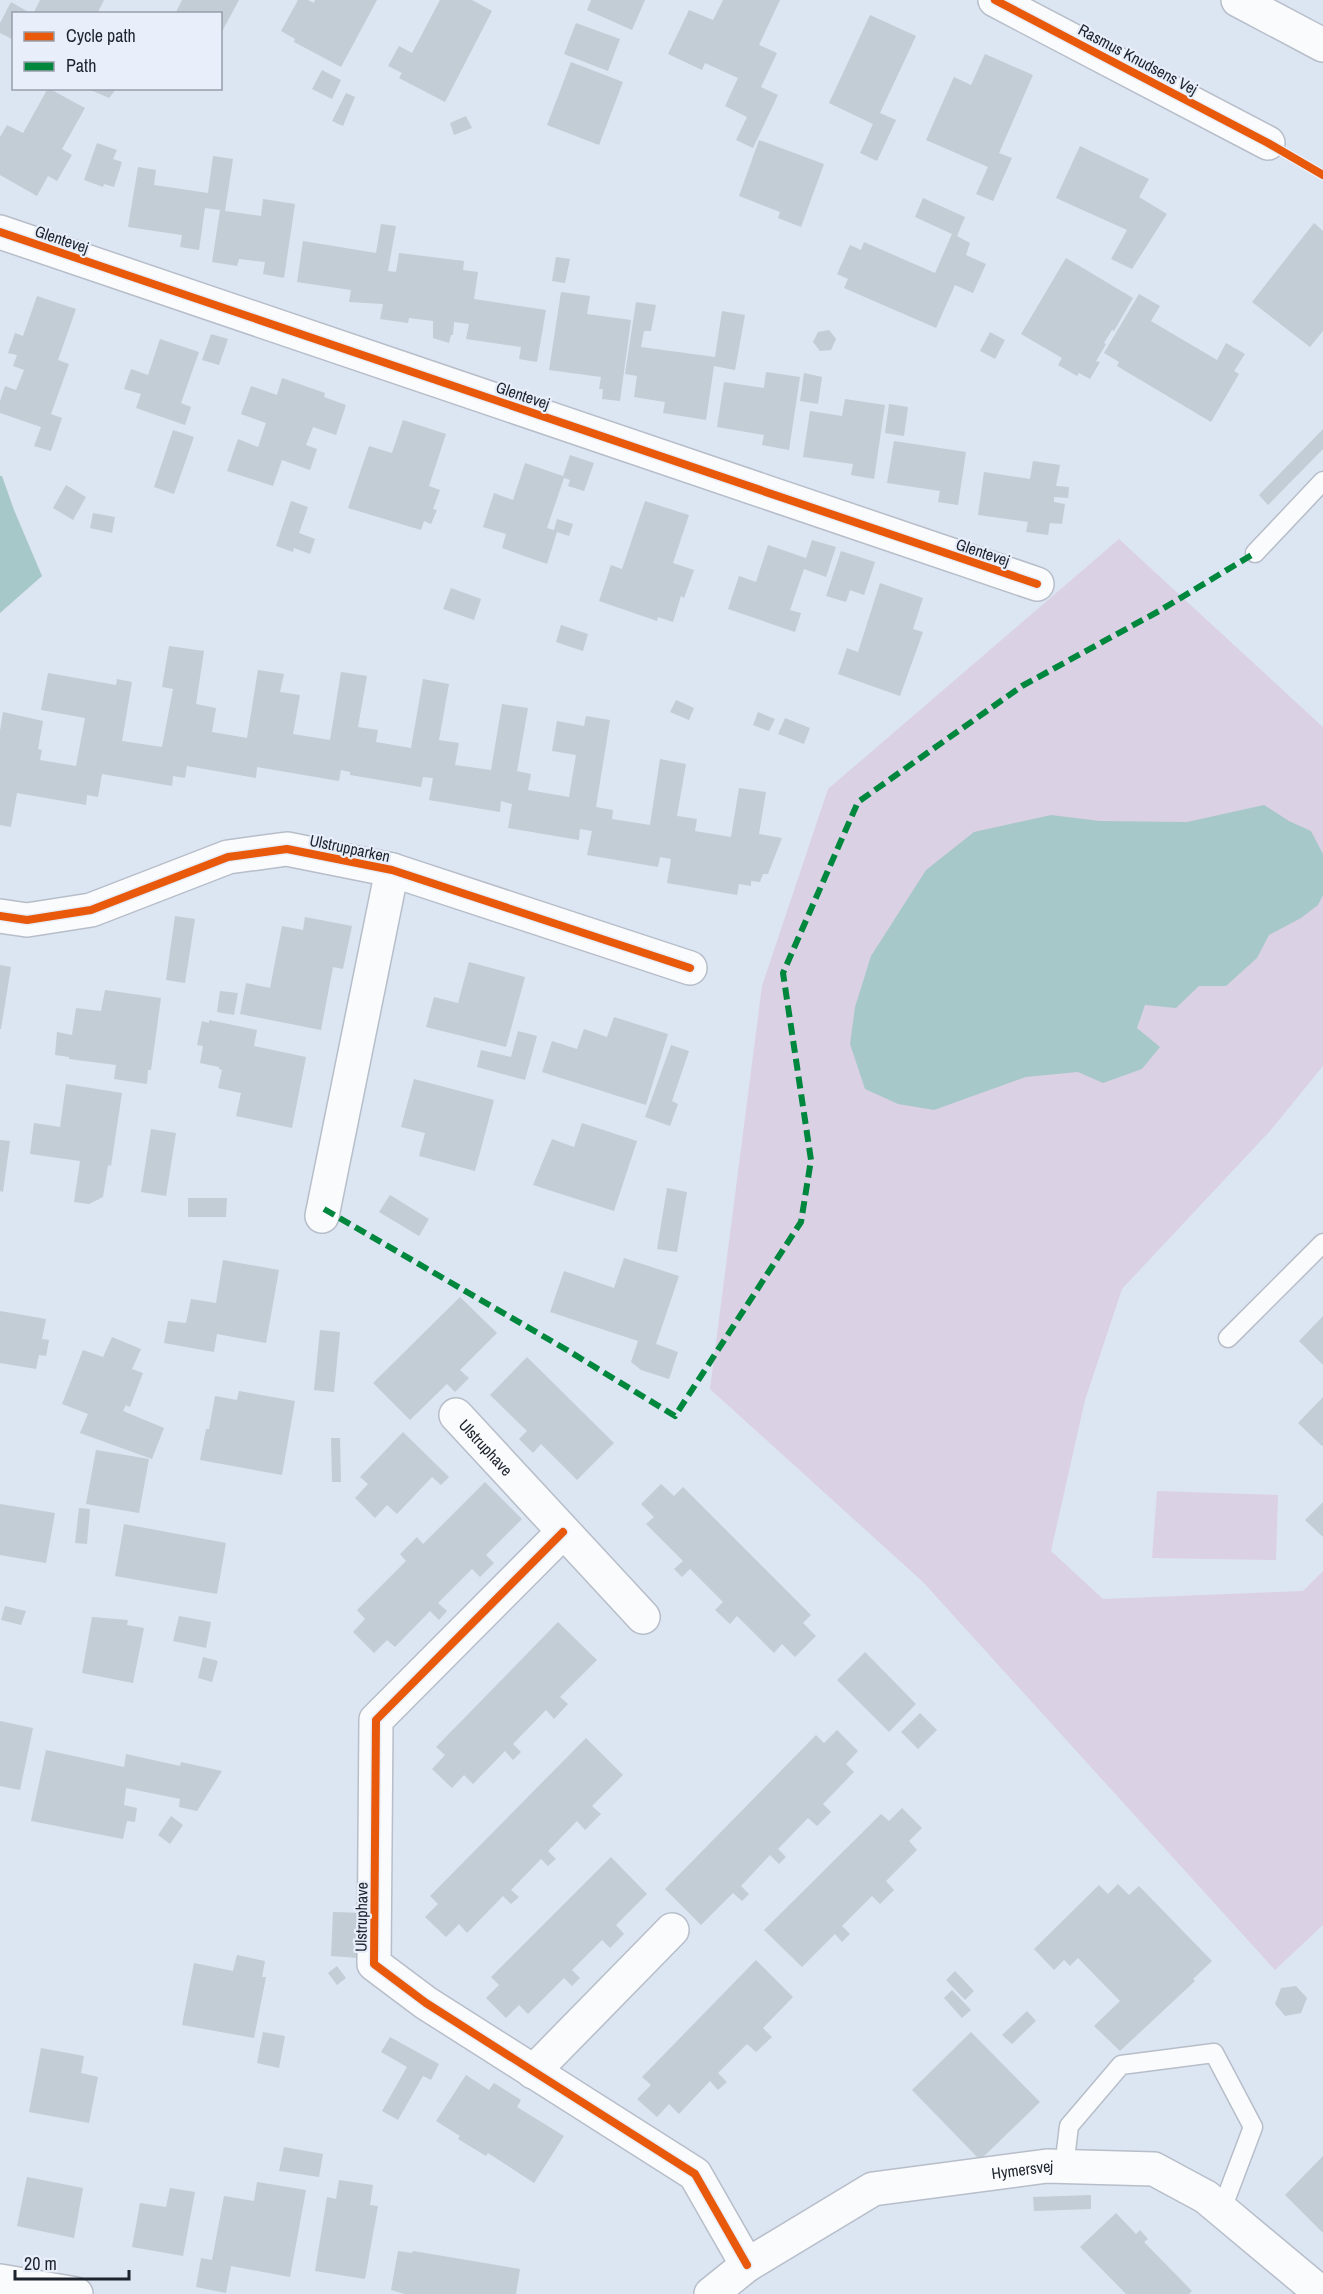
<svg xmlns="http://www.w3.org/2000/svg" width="1323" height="2294" viewBox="0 0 1323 2294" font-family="'Archivo Narrow',sans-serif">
<rect width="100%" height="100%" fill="#dce5f2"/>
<path fill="#dbd1e4" d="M1119,539L1323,727V1066L1270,1131L1122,1289L1085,1400L1051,1551L1103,1599L1303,1591L1323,1571V1925L1275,1970L923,1582L710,1389L762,986L828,789Z
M1157,1491L1278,1495L1276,1560L1152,1558Z"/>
<path fill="#a7c8c9" d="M0,476H2L14,510L42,576L0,613Z
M1264,805L1289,821L1311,831L1323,854V895L1318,905L1301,918L1269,935L1257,958L1226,986H1199L1176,1008L1145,1005L1137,1028L1160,1047L1142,1069L1103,1083L1078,1072L1026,1077L934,1110L898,1104L865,1089L850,1044L855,1007L871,956L926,870L974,832L1051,815L1100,821L1187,822Z"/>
<path fill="#c2cdd5" d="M40,0H104L97,14H33Z
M182,0H239L220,35V14H175Z
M298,0H308L314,3L315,0H377L341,67L294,42L295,39L281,31Z
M440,0H472L492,11L445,102L399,78L402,73L388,66L399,46L412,53Z
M591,0H645L632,30L587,10Z
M723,0H780L759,45L777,53L761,87L778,95L753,148L736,140L747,117L725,106L738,78L705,63L702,70L668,54L689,10L713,20Z
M11,2L32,14H14V40L0,33V23Z
M870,15L916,36L880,113L896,120L877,161L860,153L873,124L829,103Z
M576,23L620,39L608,71L564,54Z
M985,54L1033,75L999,153L1012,158L993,201L976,194L988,167L926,140L954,77L971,85Z
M571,62L623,82L599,145L547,125Z
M322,70L341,80L332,99L312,89Z
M48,88L85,108L62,149L72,155L57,181L48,176L37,196L0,175V137L7,125L23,133Z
M86,88H117L109,98Z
M346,93L355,97L343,126L332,121Z
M466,116L472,128L454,135L450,123Z
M759,140L824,164L801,227L778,218L780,212L739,196Z
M97,143L117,150L113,159L122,162L114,187L104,184L103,187L84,180Z
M1080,146L1149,179L1139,197L1167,214L1132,269L1111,259L1127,230L1056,198Z
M213,156L233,159L225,211L261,216L263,199L295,204L284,278L263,274L265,262L239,259L237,266L212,262L220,210L205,208L199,250L180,247L182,235L128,227L138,167L156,170L154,185L208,193Z
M923,198L965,217L957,236L970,243L966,255L986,264L973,293L955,285L936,328L844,288L848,279L837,274L850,245L861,250L864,242L935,273L952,234L915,217Z
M1314,223L1323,231V331L1310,347L1252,302Z
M381,224L396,226L388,271L396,272L399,253L464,261L463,270L478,272L474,299L546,310L537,362L519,359L521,347L466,339L469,324L454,322L453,335H451L449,343L433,338V321L409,318L408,323L380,319L383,304L349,302L351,290L297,282L303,241L376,253Z
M556,257L570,259L565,283L552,281Z
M1066,258L1133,298L1114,331L1112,330L1104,343L1106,344L1096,361L1100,362L1090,379L1079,373L1077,376L1058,365L1062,358L1021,334Z
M561,292L590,296L587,314L631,320L620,401L602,399L603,389H599L601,377L549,370Z
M1139,294L1160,306L1151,321L1217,360L1226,343L1245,354L1234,371L1239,374L1211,422L1117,366L1119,362L1104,353Z
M37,296L76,309L58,360L69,364L51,414L62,418L51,451L34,446L41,427L0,413V401L5,386L16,390L24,370L13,366L17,355L8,353L15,333L23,336Z
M636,302L656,305L651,331H644L641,347L715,357L722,311L745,315L735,370L714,366L706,420L663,413L665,402L634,397L637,376L625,374Z
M829,330L836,339L831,350L820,351L813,342L818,332Z
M990,332L1005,340L995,359L980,351Z
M211,334L228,339L219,365L202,360Z
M160,339L199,352L181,403L191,407L185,425L136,408L141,394L124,389L131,369L148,375Z
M766,372L800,377L789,450L762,445L764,435L717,427L724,382L764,388Z
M804,373L822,377L818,404L800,401Z
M282,378L325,393L324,397L346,405L336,435L313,427L306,445L317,449L310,470L282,460L273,486L227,471L238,439L258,447L266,423L241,414L251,386L277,395Z
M845,399L885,405L874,479L851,475L853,464L803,457L810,411L842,416Z
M889,404L908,407L904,436L885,433Z
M403,420L446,434L429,486L440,490L433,509L437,510L431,524L424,521L421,530L348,508L369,446L392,453Z
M1323,429V449L1268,505L1259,495Z
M173,430L194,437L174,494L154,487Z
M894,441L966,452L958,505L938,502L940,491L887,483Z
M570,455L594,463L584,491L568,486L570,480L564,478L547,528L554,530L557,519L573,524L569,536L557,532L547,564L502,548L506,534L483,527L494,493L513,500L525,463L563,476Z
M1033,461L1060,465L1056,486L1069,487L1068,498L1054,497V502L1065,504L1062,524L1050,523L1048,535L1026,532L1028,522L978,515L984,472L1030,479Z
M66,485L86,497L73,520L53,508Z
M291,501L308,507L299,533L315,539L310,554L294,548L293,552L276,546Z
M645,501L689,515L673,563L694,570L684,598L681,596L673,622L658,617L657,621L599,601L611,565L622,569Z
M93,513L115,517L112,533L90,528Z
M812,540L836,547L826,577L804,569L790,610L801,613L795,632L728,609L739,576L756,582L768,545L806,558Z
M841,551L875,562L864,595L850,590L846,602L826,596Z
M880,583L923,598L913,629L923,632L900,696L838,674L847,648L858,652Z
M451,588L481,599L474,620L443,609Z
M561,625L588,634L583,651L556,642Z
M169,646L204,651L196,704L216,708L212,732L247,738L258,670L284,674L280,692L300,695L293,734L330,740L341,672L367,676L358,727L378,730L376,742L411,748L423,679L449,684L439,740L459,743L455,765L491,770L502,704L528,708L517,771L531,774L528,790L569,797L576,755L552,751L557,721L584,726L586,716L610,720L596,807L613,810L612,819L650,825L660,759L686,764L677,816L697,819L695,831L731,837L739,788L766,792L759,834L782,838L768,874H763L760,882L751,881V886L739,884L737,895L667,883L671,859L660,857L658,867L587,855L592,831L580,829L579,840L508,828L512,804L501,801L500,812L429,800L433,778L423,777L421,787L350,775V772L341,770L339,781L257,767L256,778L187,766L185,778L173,776L172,786L102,774L98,797L87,795L86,805L17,793L11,827L0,825V731L3,712L43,721L38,749L42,750L40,760L76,766L85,718L41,710L48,673L116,685L117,679L132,682L122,741L162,747L173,689L162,687Z
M676,700L694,708L689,720L670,712Z
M758,712L775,719L769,731L753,725Z
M785,718L810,728L804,744L778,734Z
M175,916L195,919L185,983L166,980Z
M305,917L352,926L343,969L333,967L321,1030L240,1014L246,983L270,988L282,926L303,930Z
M469,962L525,977L506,1047L426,1027L434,997L458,1003Z
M0,965L11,967L1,1029H0Z
M105,990L161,998L151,1070H148L147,1084L114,1079L116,1065L69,1059V1057L55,1055L57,1032L72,1035L76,1008L101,1011Z
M220,991L238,993L234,1015L217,1012Z
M614,1017L668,1034L646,1105L542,1072L552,1041L577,1049L584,1029L607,1037Z
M209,1020L257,1030L254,1046L306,1057L292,1128L236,1116L241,1093L218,1088L222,1070L219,1069V1067L200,1063L203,1046L197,1045L202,1021L209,1023Z
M518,1031L537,1036L525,1080L477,1067L481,1050L511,1057Z
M671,1045L689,1051L672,1101L678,1104L670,1126L645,1117Z
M414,1079L494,1100L475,1171L419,1156L425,1133L401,1127Z
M66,1084L122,1093L111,1166L108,1165L103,1197L89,1204L74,1202L80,1161L30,1154L34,1123L60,1127Z
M582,1123L637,1141L614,1211L533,1185L552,1139L574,1147Z
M151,1129L176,1133L166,1196L141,1192Z
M0,1140L10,1141L3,1192L0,1191Z
M667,1188L687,1192L677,1252L657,1249Z
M390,1195L429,1219L419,1236L379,1212Z
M188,1198H227L226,1217H188Z
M624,1258L679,1276L656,1344L678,1352L669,1379L641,1370L631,1362L638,1341L550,1312L564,1271L614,1288Z
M223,1260L279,1270L266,1343L217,1334L214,1352L164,1343L168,1321L186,1323L191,1299L216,1303Z
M460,1297L497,1333L460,1370L469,1378L455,1392L447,1384L410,1420L373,1383Z
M0,1311L46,1319L42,1339L49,1340L46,1356L39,1355L36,1369L0,1363Z
M1323,1316V1365L1299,1341Z
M320,1330L340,1332L334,1392L314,1390Z
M112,1337L141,1349L132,1369L143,1373L130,1407L126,1405L123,1411L164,1428L152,1459L80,1433L88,1414L62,1404L83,1350L103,1357Z
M527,1357L614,1443L577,1480L541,1444L533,1453L519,1439L527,1431L490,1395Z
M239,1391L295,1401L282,1475L200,1460L206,1429H209L215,1396L237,1400Z
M1323,1397V1445L1322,1446L1298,1423Z
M403,1432L449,1477L441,1485L432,1477L397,1514L387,1505L375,1518L355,1498L368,1484L360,1477Z
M331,1438H340L341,1482H332Z
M96,1450L149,1459L139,1513L86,1504Z
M485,1482L522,1519L486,1555L494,1563L480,1577L472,1569L438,1603L447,1611L439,1620L430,1611L395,1647L387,1640L374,1653L353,1632L365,1619L357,1610L406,1561L400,1554L417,1537L423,1544Z
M661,1484L674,1496L683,1487L811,1615L803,1623L816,1636L795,1657L782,1644L774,1653L737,1616L730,1624L715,1610L723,1602L690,1569L682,1577L674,1569L683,1561L646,1524L654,1517L641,1504Z
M1323,1502V1537L1305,1520Z
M0,1504L55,1513L46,1563L0,1555Z
M79,1508L90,1509L87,1544L75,1543Z
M124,1524L226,1543L217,1594L115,1576Z
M5,1606L26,1611L21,1625L1,1620Z
M179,1616L211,1622L206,1648L173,1641Z
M92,1617L128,1620L127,1625L144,1628L133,1683L82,1673Z
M558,1622L597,1660L560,1697L568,1704L554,1719L546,1710L513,1744L521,1752L513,1760L505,1751L473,1784L464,1775L452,1788L432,1769L445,1755L436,1747Z
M865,1652L916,1704L889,1732L837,1680Z
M203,1657L218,1661L212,1682L198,1678Z
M920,1713L937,1730L918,1749L901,1732Z
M0,1721L33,1728L20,1790L0,1786Z
M837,1730L858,1751L846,1764L854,1772L823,1804L831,1812L817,1826L808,1818L778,1849L786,1857L779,1864L770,1855L741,1886L749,1894L742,1901L733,1893L701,1925L665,1889L816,1735L824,1743Z
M586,1738L623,1775L592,1806L601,1814L585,1830L577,1821L548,1851L556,1859L548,1866L541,1859L511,1890L519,1897L511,1904L503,1896L467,1933L459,1924L446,1937L425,1917L438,1904L430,1896Z
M46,1750L124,1767L126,1754L180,1766L181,1762L222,1771L197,1811L179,1807L180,1799L126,1788L124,1805L137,1808L135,1822L127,1821L123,1839L31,1821Z
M902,1808L922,1828L909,1841L917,1850L886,1881L894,1890L880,1904L872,1896L842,1926L850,1934L842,1942L835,1934L802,1967L764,1930L881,1814L889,1821Z
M171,1816L183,1825L170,1844L158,1835Z
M611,1857L647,1894L616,1925L624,1934L610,1948L602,1940L572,1970L580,1978L572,1986L564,1978L528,2014L519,2005L506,2018L486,1998L499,1985L491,1977Z
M1118,1884L1129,1895L1139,1886L1212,1961L1193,1979L1195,1981L1120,2051L1094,2026L1120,2001L1078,1958L1070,1966L1064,1960L1054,1970L1034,1949L1099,1885L1108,1894Z
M333,1912L361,1913L359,1958L331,1956Z
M237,1955L265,1961L262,1977H266L254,2038L182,2025L194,1963L233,1971Z
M756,1960L793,1997L763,2028L772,2037L756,2052L747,2044L718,2073L727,2082L718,2090L710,2081L679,2114L669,2104L657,2117L637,2099L651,2085L642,2077Z
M337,1966L346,1978L337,1985L328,1973Z
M955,1971L974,1991L965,2000L946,1980Z
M1296,1986L1307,1998L1301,2013L1285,2016L1275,2004L1281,1988Z
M952,1990L971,2010L962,2018L944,1998Z
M1027,2011L1036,2021L1012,2044L1002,2035Z
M263,2032L285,2036L279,2068L257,2063Z
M971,2032L1040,2102L980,2160L912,2090Z
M390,2037L439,2064L431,2080L423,2076L398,2120L382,2111L407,2067L381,2052Z
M41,2048L84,2056L81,2073L98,2077L89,2123L29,2112Z
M466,2075L489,2090L494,2083L521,2100L517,2107L564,2136L534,2183L488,2153L486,2156L458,2139L460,2136L436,2121Z
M284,2147L323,2154L319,2177L279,2171Z
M1323,2156V2233L1285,2195Z
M27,2177L83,2188L74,2238L17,2226Z
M339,2180L373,2185L370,2205L378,2206L365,2279L315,2271L327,2197L336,2199Z
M257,2182L306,2190L290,2277L231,2266L226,2293L196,2287L201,2258L212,2260L224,2196L254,2201Z
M170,2188L195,2192L183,2256L132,2247L140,2203L166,2207Z
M1091,2195V2209L1034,2211L1033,2197Z
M1116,2213L1136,2234L1140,2230L1148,2239L1144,2242L1192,2291L1189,2294H1126L1080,2247Z
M398,2251L412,2253L413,2251L520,2269L516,2294H405L391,2290Z"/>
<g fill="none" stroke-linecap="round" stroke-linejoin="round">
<defs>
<path id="lane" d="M1255,553L1323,481
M1228,1338L1323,1243
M1064,2167L1069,2126L1121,2065L1214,2053L1253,2127L1222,2209"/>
<g id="street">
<path d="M995,0L1268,143"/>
<path d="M1238,0L1323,45"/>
<path d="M0,232L1037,584"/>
<path d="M0,916L27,920L91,910L228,857L287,849L392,870L690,968"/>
<path d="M322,1216L392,870"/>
<path id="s1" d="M456,1415L643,1617"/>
<path d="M563,1532L376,1720L374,1964L426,2003L695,2174L747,2265"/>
<path d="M533,2072L672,1930"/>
<path d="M0,2281L76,2294"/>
<path id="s2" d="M711,2294L747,2265L873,2189L1047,2166L1154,2169L1206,2197L1322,2294"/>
</g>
</defs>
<use href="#lane" stroke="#b7bec9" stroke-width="21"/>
<use href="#street" stroke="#b7bec9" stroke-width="36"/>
<use href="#lane" stroke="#fafbfd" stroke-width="18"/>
<use href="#street" stroke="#fafbfd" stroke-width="33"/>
<path stroke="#00873e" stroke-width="6" stroke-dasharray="12 6" stroke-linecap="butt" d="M324,1209L567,1350L675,1416L801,1222L811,1160L783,973L858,802L1022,686L1159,611L1255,553"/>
<defs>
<path id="cycleway" d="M995,0L1268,143L1323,175
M0,232L1037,584
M0,916L27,920L91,910L228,857L287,849L392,870L690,968
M563,1532L376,1720L374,1964L426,2003L695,2174L747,2265"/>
</defs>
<use href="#cycleway" stroke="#e8effb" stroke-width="11"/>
<use href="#cycleway" stroke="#e8590c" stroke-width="8"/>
</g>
<g text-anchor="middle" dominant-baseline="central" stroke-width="4.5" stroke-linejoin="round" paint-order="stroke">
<g font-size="16" fill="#1d242e" stroke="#e8effb">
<text transform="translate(1138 59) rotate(28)">Rasmus Knudsens Vej</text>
<text transform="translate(62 239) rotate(19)">Glentevej</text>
<text transform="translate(523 395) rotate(19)">Glentevej</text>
<text transform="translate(983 552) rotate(19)">Glentevej</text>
<text transform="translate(350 848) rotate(12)">Ulstrupparken</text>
<text stroke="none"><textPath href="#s1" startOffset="44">Ulstruphave</textPath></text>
<text transform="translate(361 1917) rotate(-89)">Ulstruphave</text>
<text stroke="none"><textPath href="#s2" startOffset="344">Hymersvej</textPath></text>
</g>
</g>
<rect x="12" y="12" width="210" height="78" fill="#e8effb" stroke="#979ea9" stroke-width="1.5"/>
<rect x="24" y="32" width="30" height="9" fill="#e8590c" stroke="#979ea9" stroke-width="1.5"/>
<text x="66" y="42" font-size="18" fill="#1d242e">Cycle path</text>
<rect x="24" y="62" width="30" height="9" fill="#00873e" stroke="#979ea9" stroke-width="1.5"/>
<text x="66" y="72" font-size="18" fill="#1d242e">Path</text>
<path d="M15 2270v9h114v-9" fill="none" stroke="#1d242e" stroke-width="3"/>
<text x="24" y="2270" font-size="18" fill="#1d242e" stroke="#e8effb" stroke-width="4.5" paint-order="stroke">20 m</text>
</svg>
